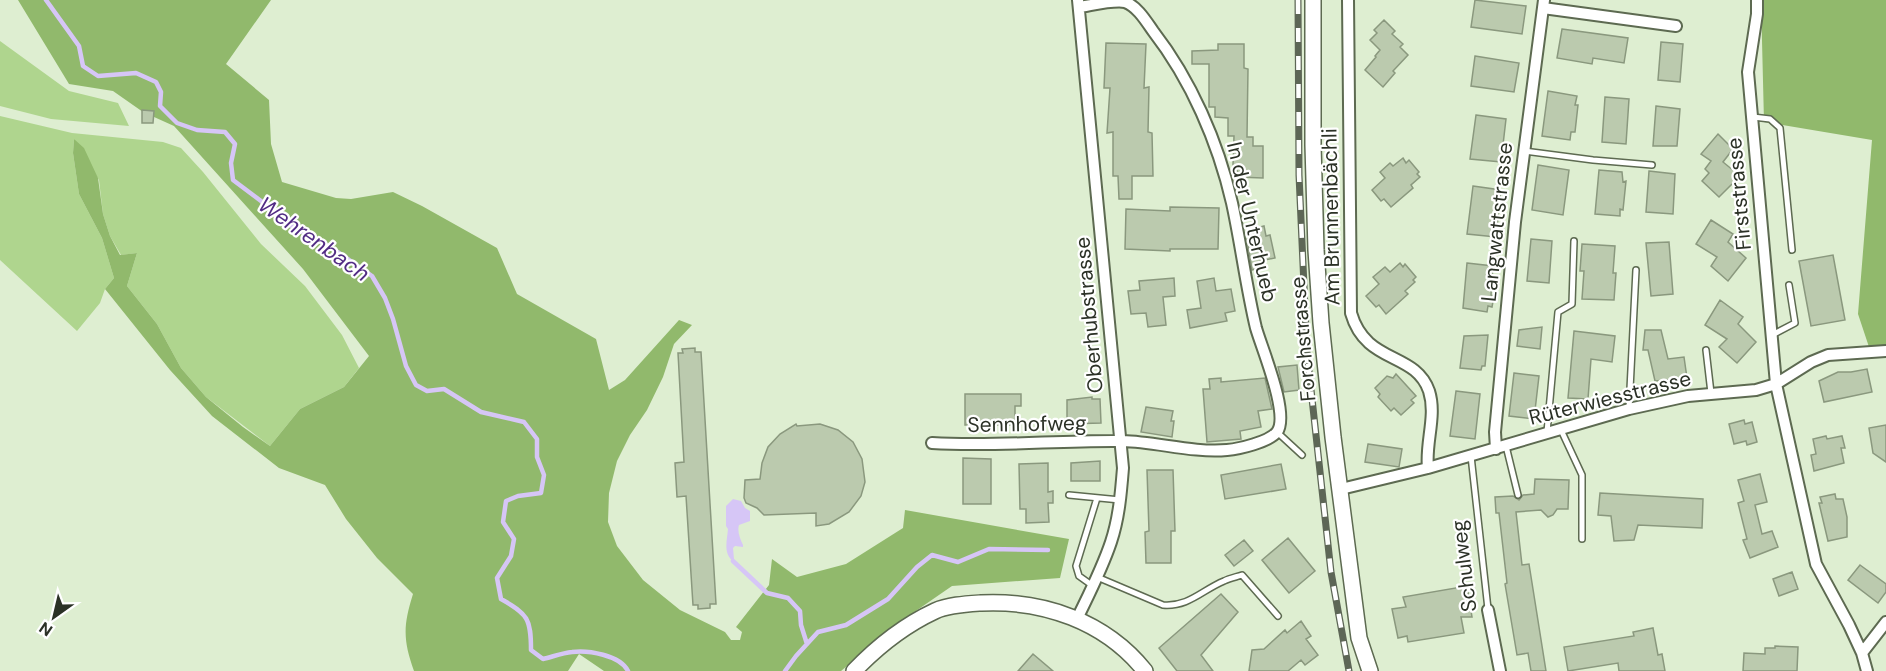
<svg xmlns="http://www.w3.org/2000/svg" width="1886" height="671" viewBox="0 0 1886 671" font-family="'DM Sans',sans-serif">
<rect width="100%" height="100%" fill="#deeed1"/>
<path fill="#afd58e" d="M0,41L69,91L118,103L129,126L51,119L0,106Z
M0,116L72,133L163,142L181,148L203,172L261,244L305,286L342,335L359,368L344,387L300,409L270,446L206,397L181,368L157,324L127,286L137,253L121,255L110,236L103,214L99,180L74,139L73,153L79,194L102,238L114,278L105,289L100,303L77,331L0,260Z"/>
<path fill="#91b96c" d="M18,0H271L226,64L269,100L271,144L282,182L336,198L351,199L393,192L422,206L497,248L517,294L596,339L609,390L625,380L679,320L692,325L674,344L663,377L647,410L630,435L617,461L609,493L608,522L617,546L643,580L680,610L725,632L731,640H740L742,632L736,627L769,585L772,559L797,577L846,564L903,528L905,510L1069,539L1060,578L952,586L894,626L841,671H604L579,654L568,671H414C403,640 403,626 413,594L377,558L346,519L325,485L279,468L212,416L170,370L105,289L114,278L102,238L79,194L73,153L74,139L84,148L98,178L103,214L110,236L120,255L137,253L127,286L157,324L181,368L206,397L243,427L270,446L300,409L344,387L369,356L303,269L174,126L143,112L113,91L69,84Z
M1761,0H1886V350L1869,347L1858,314L1872,140L1764,122Z"/>
<path fill="#d6c6f6" d="M733,499L741,501L745,508L750,511V521L739,525C737,531 740,539 743,545V547L735,546L733,548L734,559L733,561C723,553 727,541 728,529L726,526V506Z"/>
<g fill="none" stroke-linecap="round" stroke-linejoin="round">
<path stroke="#d6c6f6" stroke-width="4.5" d="M46,0L79,46L83,66L98,76L136,73L156,82L161,92L160,106L177,123L197,130L225,132L235,144L231,163L233,180L261,201L286,223L332,248L372,276L385,298L393,319L406,366L416,385L427,391L444,389L481,412L524,422L537,439V457L544,475L541,493L518,496L506,501L503,522L514,539L511,556L497,578L501,599C528,614 531,619 531,650L543,659C552,657 562,653 572,652C588,650 620,655 628,671
M733,561L767,593L788,598L800,611L801,625L807,644
M785,671L796,656L818,632L846,625L888,599L917,567L932,555L958,562L989,549L1048,550"/>
</g>
<path fill="#bbcaae" stroke="#8a987e" stroke-width="1.5" d="M1475,0L1526,6L1522,34L1471,27Z
M1384,20L1395,31L1392,34L1403,44L1400,47L1408,55L1393,71L1395,73L1383,87L1365,70L1376,57L1375,56L1380,50L1370,40L1377,33L1374,30Z
M1562,29L1628,38L1624,63L1593,58L1592,64L1557,58Z
M1661,42L1683,44L1680,82L1658,80Z
M1106,43L1146,44L1144,88L1149,87L1148,132L1152,133L1153,176H1132V199H1119L1118,176H1113V132L1107,133L1110,88H1104Z
M1218,44H1244V68L1248,69L1247,137H1253V146H1263V178L1237,177V166L1233,165L1234,136H1228V118L1215,117V107H1209V64H1192V51L1218,50Z
M1475,56L1519,63L1514,92L1471,86Z
M1548,91L1577,96L1575,105H1578L1575,132H1571L1570,140L1542,136Z
M1605,97L1629,99L1626,144L1602,142Z
M1656,106L1680,109L1677,146H1653Z
M142,110L154,111L153,123H142Z
M1476,115L1506,119L1501,162L1470,159Z
M1718,134L1733,149L1723,162L1740,176L1719,197L1702,181L1709,173L1705,169L1711,161L1701,154Z
M1403,158L1406,163L1409,160L1419,172L1417,174L1420,177L1411,185L1413,188L1391,207L1384,199L1381,201L1372,190L1385,178L1380,172L1390,163L1393,166Z
M1538,165L1569,170L1563,215L1532,210Z
M1599,170L1622,172L1623,182L1626,181L1623,210L1620,209V216L1595,214Z
M1649,171L1675,174L1673,214L1646,212Z
M1473,186L1501,190L1496,237L1467,234Z
M1170,207L1219,208L1218,249H1170V251L1125,249L1126,209L1170,211Z
M1711,220L1733,234L1728,242L1746,258L1728,281L1711,266L1717,257L1696,244Z
M1264,226L1266,236L1270,235L1275,258L1260,261L1262,267L1252,270L1247,239L1251,238L1249,230Z
M1531,239L1552,241L1549,283L1527,281Z
M1669,242L1673,294L1651,296L1646,243Z
M1582,244L1615,246L1613,273H1616L1614,300L1582,299L1584,271H1580Z
M1833,255L1845,320L1811,326L1799,261Z
M1400,263L1403,267L1405,264L1416,277L1413,280L1415,282L1405,291L1408,294L1386,314L1379,305L1376,307L1366,296L1379,284L1373,277L1385,267L1390,272Z
M1467,263L1493,266L1491,295L1494,296L1492,307L1488,306L1487,312L1463,308Z
M1174,278L1175,296L1163,297L1166,325L1148,327L1146,313L1131,314L1128,291L1140,290L1139,281Z
M1214,278L1216,291L1231,289L1235,311L1225,313L1227,321L1190,328L1187,310L1201,308L1197,281Z
M1720,300L1743,317L1738,324L1756,342L1737,363L1719,347L1727,339L1705,325Z
M1542,327L1540,349L1517,346L1519,330Z
M1645,330H1661L1668,359L1684,357L1687,378L1655,381L1648,350H1643Z
M1574,331L1615,336L1612,362L1591,359L1588,399L1568,398Z
M1488,335L1485,366H1482L1481,370L1460,368L1464,336Z
M695,348V352H701L716,604H710V608L698,609V605H693L686,496L677,497L675,463L684,462L678,353H683L682,349Z
M1297,365L1299,390L1284,392L1278,367Z
M1867,369L1872,392L1824,402L1819,381L1838,372H1851Z
M1514,373L1539,376L1534,419L1509,416Z
M1396,374L1416,396L1411,400L1414,403L1401,415L1394,408L1391,411L1378,397L1380,394L1375,388L1387,376L1393,378Z
M1221,378V382L1265,378L1272,409L1258,411L1261,427L1240,431L1241,439L1207,442L1203,389H1210L1209,379Z
M1456,391L1480,394L1475,439L1450,436Z
M965,394H1021V406H1015V425H965Z
M1092,397V399H1100L1101,423L1067,424V400Z
M1146,407L1173,411L1171,421H1174L1172,437L1141,432Z
M1744,420L1745,424L1752,422L1757,442L1747,445L1746,441L1734,444L1729,424Z
M796,424L797,426L820,424L838,430L853,442L862,459L865,482L861,496L849,512L829,524L816,526V513L764,515L757,508L746,503L744,498L745,480L760,479L762,463L768,447L780,434Z
M1886,425V462L1873,453L1869,428Z
M1826,436L1827,439L1842,436L1845,448H1841L1844,463L1814,471L1811,455L1816,454L1813,439Z
M1368,444L1402,449L1399,467L1365,462Z
M963,458L991,459V504H963Z
M1100,461V481H1071V463Z
M1048,463V492L1053,491V503H1048L1049,522L1026,523V509H1020L1019,464Z
M1281,464L1286,489L1225,499L1221,475Z
M1147,470H1173L1175,531H1171V563H1146L1145,532L1149,531Z
M1760,474L1767,502L1755,505L1762,534L1772,531L1778,547L1750,558L1743,540L1747,539L1738,503L1744,501L1738,480Z
M1535,479L1569,480L1568,509H1557L1553,515L1548,517L1541,510L1516,512L1522,565L1529,564L1546,671H1531L1528,653L1517,655L1505,584L1507,583L1499,513H1496L1495,497L1513,496L1519,500L1523,495L1534,494Z
M1600,493L1703,499L1702,528L1638,525L1634,540L1614,541L1611,516L1598,515Z
M1835,494L1836,499H1843L1847,517V537L1828,541L1819,503H1822L1820,497Z
M1288,538L1315,571L1289,593L1262,560Z
M1244,540L1253,551L1234,566L1225,555Z
M1860,565L1886,584V592L1878,603L1848,580Z
M1792,572L1798,589L1779,596L1773,579Z
M1467,586L1472,617H1461L1464,633L1408,642L1407,636L1398,638L1392,609L1406,607L1403,597Z
M1221,594L1238,612L1201,655L1213,671H1177L1159,648Z
M1301,621L1311,636L1306,639L1318,655L1305,665L1301,660L1288,671H1249L1252,650L1264,649L1285,630L1287,633Z
M1653,628L1658,655L1662,654L1665,671H1619L1618,663L1568,671L1564,647L1634,636L1633,632Z
M1775,646L1798,647L1797,671H1743L1744,653L1765,654V648H1775Z
M1033,654L1053,671H1018Z"/>
<g fill="none" stroke-linecap="round" stroke-linejoin="round">
<defs>
<path id="service" d="M1753,117L1770,119L1780,128L1792,250
M1524,151L1593,160L1652,165
M1772,335L1795,323L1789,285
M1706,350L1711,393
M1629,409L1636,270
M1561,430L1582,475V539
M1277,432L1302,455
M1547,432L1558,312L1572,304L1574,241
M1506,446L1518,495
M1471,456L1488,609
M1069,495L1120,500
M1097,577L1163,605C1189,607 1202,590 1224,581C1230,578 1236,577 1242,575L1278,616
M1093,586L1079,576L1076,566L1097,498"/>
<path id="minor" d="M1348,0L1351,313C1366,365 1415,351 1429,391C1437,416 1425,443 1428,468
M1757,0V14L1748,72L1776,384L1816,564L1849,625L1862,653L1867,671
M1543,8L1676,26
M932,443C996,447 1059,440 1123,441C1157,442 1193,453 1227,450C1239,449 1269,442 1277,432C1290,415 1262,349 1256,328C1246,286 1241,244 1232,203C1218,142 1191,80 1153,31C1146,21 1137,6 1125,2C1112,0 1093,5 1080,7
M1496,449L1495,432L1515,222L1544,0
M1341,489L1428,468L1629,409L1688,396L1756,390L1776,384L1811,362L1828,355L1886,351
M1488,610L1500,671
M1077,619C1089,594 1102,569 1111,542C1119,518 1121,493 1123,468L1078,0
M1862,653L1886,622"/>
<path id="secondary" d="M1313,0V145L1316,250L1321,323L1333,437L1359,638L1370,671
M854,671C877,647 905,625 935,611C948,605 966,604 981,603C1043,600 1105,621 1145,671"/>
</defs>
<use href="#service" stroke="#5d6a51" stroke-width="8"/>
<use href="#minor" stroke="#5d6a51" stroke-width="14"/>
<use href="#secondary" stroke="#5d6a51" stroke-width="18"/>
<use href="#service" stroke="#fff" stroke-width="5"/>
<use href="#minor" stroke="#fff" stroke-width="10"/>
<use href="#secondary" stroke="#fff" stroke-width="15"/>
<defs>
<path id="rail" d="M1298,0L1299,175L1307,353L1331,572L1349,671"/>
</defs>
<use href="#rail" stroke="#5d6656" stroke-width="7"/>
<use href="#rail" stroke="#fff" stroke-width="4.5" stroke-dasharray="14" stroke-linecap="butt"/>
</g>
<g text-anchor="middle" dominant-baseline="central" stroke-width="4.5" stroke-linejoin="round" paint-order="stroke">
<g font-size="21" fill="#2b3126" stroke="#fff">
<text transform="translate(1739 194) rotate(-95)">Firststrasse</text>
<text transform="translate(1331 217) rotate(-91)">Am Brunnenbächli</text>
<text transform="translate(1252 222) rotate(77)">In der Unterhueb</text>
<text transform="translate(1497 222) rotate(-84)">Langwattstrasse</text>
<text transform="translate(1089 315) rotate(-95)">Oberhubstrasse</text>
<text transform="translate(1303 339) rotate(-95)">Forchstrasse</text>
<text transform="translate(1610 398) rotate(-14)">Rüterwiesstrasse</text>
<text transform="translate(1027 424) rotate(-1)">Sennhofweg</text>
<text transform="translate(1464 566) rotate(-97)">Schulweg</text>
</g>
<g font-size="22" font-style="italic" fill="#522c84" stroke="#fff">
<text transform="translate(314 239) rotate(35)">Wehrenbach</text>
</g>
</g>
<g transform="translate(54 617) rotate(214)" stroke="#ffffff" stroke-width="4.5" paint-order="stroke">
<path d="M0-4.5L10 22L0 15L-10 22Z" fill="#2b3126"/>
<text y="-9" font-size="16" font-weight="bold" text-anchor="middle" fill="#2b3126">N</text>
</g>
</svg>
